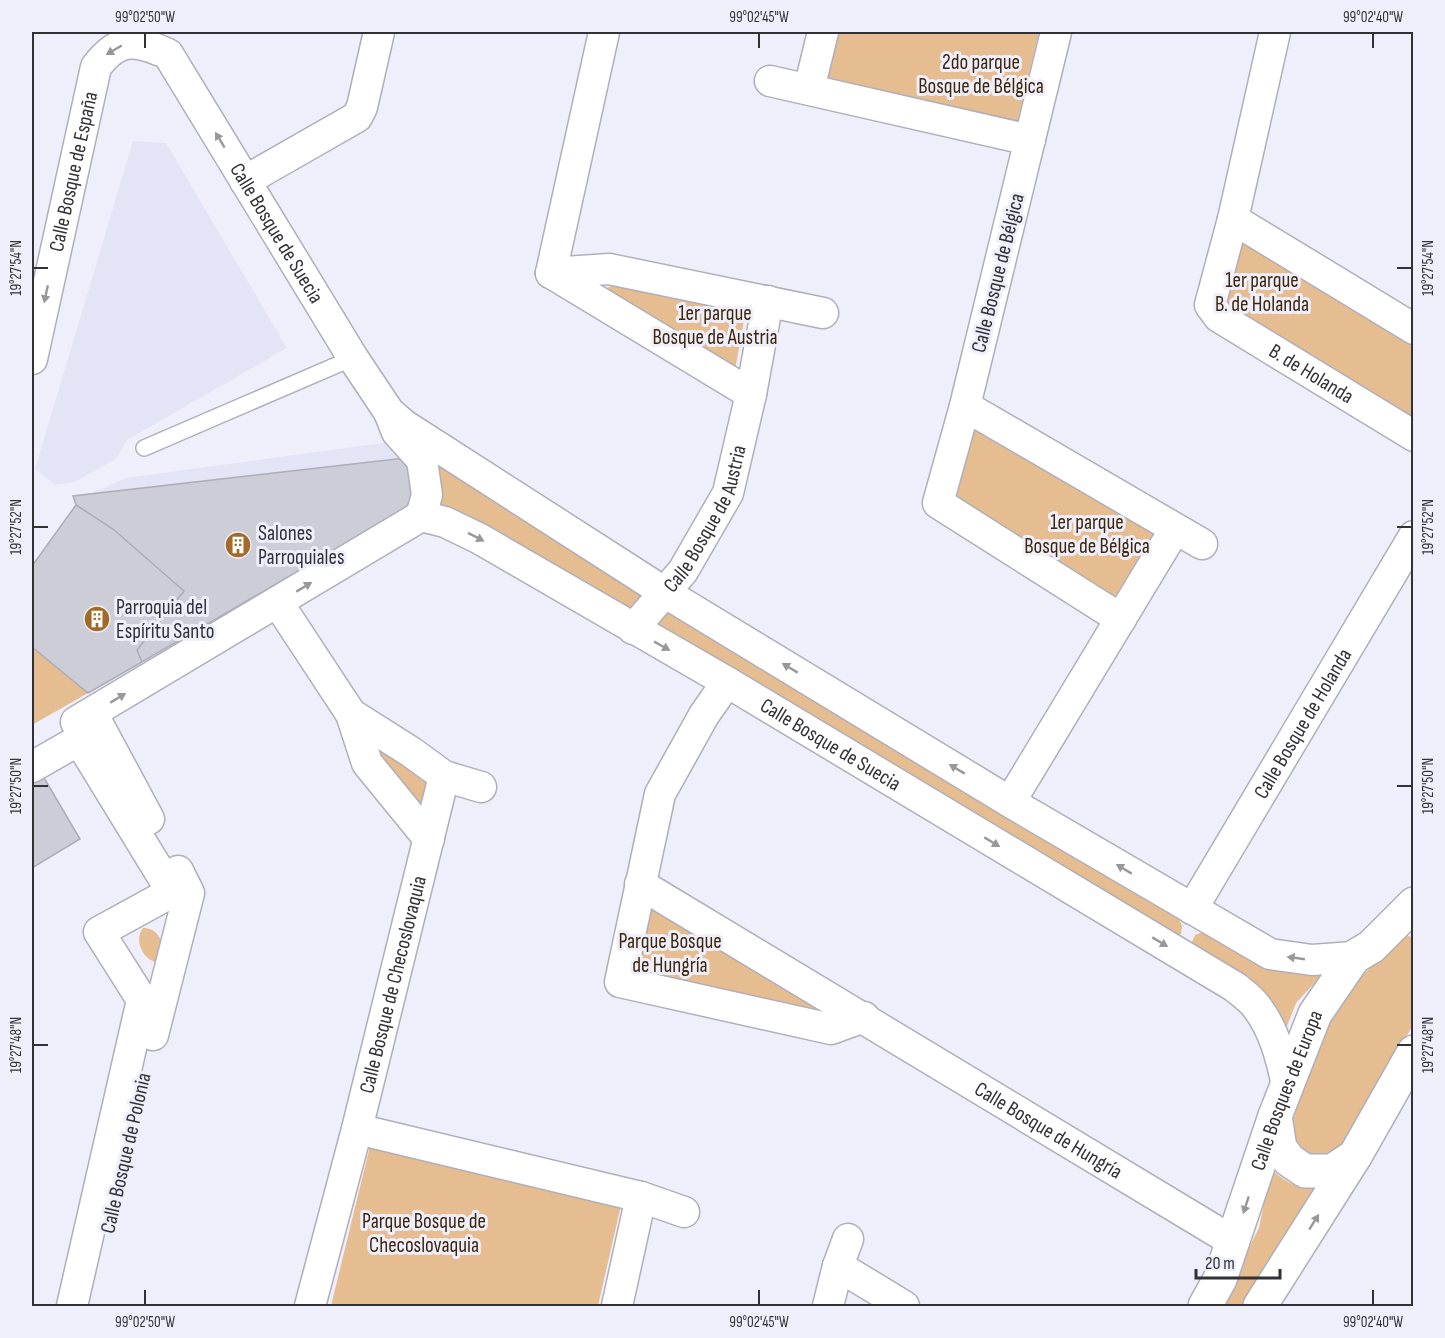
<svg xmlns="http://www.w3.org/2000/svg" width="1445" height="1338" viewBox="0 0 1445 1338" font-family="'Sofia Sans Condensed',sans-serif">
<rect width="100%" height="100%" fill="#efeffb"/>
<path fill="#e4e4f7" d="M133,141L166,143L287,348L127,440L117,458L75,482L55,485L35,469Z
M390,442L405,462L74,501L126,478Z"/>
<path fill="#e6bc91" d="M838,32H1039L1016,127L827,81Z
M1243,236L1413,341V422L1231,318L1221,291Z
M631,280L747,304L735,370L603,289Z
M975,424L1156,529L1115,597L950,500Z
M434,454L641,595L638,604L630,610L436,508Z
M668,609L1178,916L1182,926L1181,934L1173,939L665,634L658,625L660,616Z
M32,647L88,693L32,725Z
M378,741L439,776L423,818L377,758Z
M647,901L816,1007L814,1014L632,972Z
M143,928C157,928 160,938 165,949L160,963C144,962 133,941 143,928Z
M1203,932L1266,968L1322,975L1296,1003L1285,1031L1190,946L1195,935Z
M1408,936L1413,937V1025L1343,1144L1332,1155L1312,1156L1300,1151L1291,1128L1312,1054L1338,1000L1394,944Z
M370,1146L621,1205L598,1306H331Z
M1271,1169C1288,1184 1297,1189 1320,1188L1249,1306H1219L1259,1228Z"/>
<path fill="#cdcdd8" stroke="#acacb8" stroke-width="1.5" d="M405,458L417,493L405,509L142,662L137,650L184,591L113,529L76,505L73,496Z
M76,505L113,529L184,591L137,650L142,662L88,693L32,647V566Z
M40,771L80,839L32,868V776Z"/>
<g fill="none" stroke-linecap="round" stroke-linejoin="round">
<defs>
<path id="lane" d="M144,448L353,358"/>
<g id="street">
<path d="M1056,32L965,406L938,503L1121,619"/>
<path id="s1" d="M1275,32L1233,219L1210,305L1219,317L1414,436"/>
<path d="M770,81L1030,140"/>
<path d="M809,89L823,32"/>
<path d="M245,181L357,117L362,107L379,32"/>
<path d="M1233,219L1414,329"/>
<path d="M551,273L609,269L823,313"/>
<path d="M551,273L604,32"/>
<path d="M551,273L751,394"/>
<path id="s2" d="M32,359L96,67C119,36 136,40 168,54L353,358L389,412L397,432L422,460L427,495L421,516"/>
<path d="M965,406L1202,544"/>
<path d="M389,412L404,425L664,592L1010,802L1270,954L1312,960L1354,957"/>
<path id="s3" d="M421,516L445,522L480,539L727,682L1235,987C1242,993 1250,998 1256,1006C1274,1029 1281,1057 1287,1085"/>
<path d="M278,603L351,714L367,763L429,839"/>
<path id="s4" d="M633,629L683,571L728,493L751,394L768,301"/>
<path d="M727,682L704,715L660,794L620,982L831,1029L864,1017"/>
<path d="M92,713L149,819"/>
<path d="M351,714L411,752L444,776L481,787"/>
<path d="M76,722L421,516"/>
<path d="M32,767L79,740L172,892L99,932L142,1000L72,1306"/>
<path d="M1010,802L1175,529"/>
<path id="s5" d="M640,884L1234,1242"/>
<path id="s6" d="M1192,909L1414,536"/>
<path d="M153,1035L189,893L178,871"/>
<path d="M357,1129L641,1197L684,1212"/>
<path d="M838,1266L904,1306"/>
<path id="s7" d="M310,1306L357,1129L444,776"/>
<path d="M617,1306L641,1197"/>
<path d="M828,1306L838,1266L848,1239"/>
</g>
<g id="secondary">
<path d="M1275,1116L1280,1148L1289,1160L1305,1171H1332L1355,1156"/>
<path id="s8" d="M1205,1306L1220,1279L1275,1116L1315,1014L1354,957L1371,947L1414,904"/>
<path d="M1260,1306L1355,1156L1414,1052"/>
</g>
</defs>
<use href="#lane" stroke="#afafba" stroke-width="18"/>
<use href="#street" stroke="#afafba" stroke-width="33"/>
<use href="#secondary" stroke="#afafba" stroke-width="36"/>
<use href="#lane" stroke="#fff" stroke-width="15"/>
<use href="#street" stroke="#fff" stroke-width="30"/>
<use href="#secondary" stroke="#fff" stroke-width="33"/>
</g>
<defs><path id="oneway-solid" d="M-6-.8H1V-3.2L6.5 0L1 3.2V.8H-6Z" transform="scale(1.5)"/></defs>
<g fill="#98989a">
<use href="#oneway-solid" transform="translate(114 50) rotate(150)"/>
<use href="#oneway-solid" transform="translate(220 140) rotate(-121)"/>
<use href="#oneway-solid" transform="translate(46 294) rotate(102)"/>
<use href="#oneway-solid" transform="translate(476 537) rotate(27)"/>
<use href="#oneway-solid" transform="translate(304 587) rotate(-31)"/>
<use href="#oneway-solid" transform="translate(662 646) rotate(29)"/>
<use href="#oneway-solid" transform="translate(790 668) rotate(-149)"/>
<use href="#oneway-solid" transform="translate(118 698) rotate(-31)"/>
<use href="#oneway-solid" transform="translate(957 769) rotate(-149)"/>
<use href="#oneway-solid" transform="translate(992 842) rotate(31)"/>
<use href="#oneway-solid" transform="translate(1124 869) rotate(-149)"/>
<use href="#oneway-solid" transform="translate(1160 942) rotate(31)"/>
<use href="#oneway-solid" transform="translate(1296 958) rotate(-172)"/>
<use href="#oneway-solid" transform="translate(1246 1205) rotate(108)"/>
<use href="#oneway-solid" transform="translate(1314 1222) rotate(-58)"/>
</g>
<path fill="none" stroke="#313136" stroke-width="2" d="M145,33V48M759,33V48M1373,33V48M33,268H48M1397,268H1412M33,527H48M1397,527H1412M33,786H48M1397,786H1412M33,1045H48M1397,1045H1412M145,1290V1305M759,1290V1305M1373,1290V1305"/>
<defs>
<symbol id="building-disc" viewBox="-11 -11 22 22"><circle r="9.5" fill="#a26a26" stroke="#efeffb"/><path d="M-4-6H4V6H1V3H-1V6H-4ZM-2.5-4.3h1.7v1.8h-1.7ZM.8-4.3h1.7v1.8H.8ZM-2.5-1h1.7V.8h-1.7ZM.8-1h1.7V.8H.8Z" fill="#fff"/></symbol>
</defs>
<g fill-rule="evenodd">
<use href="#building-disc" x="223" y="530" width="30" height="30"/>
<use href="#building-disc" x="82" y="604" width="30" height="30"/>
</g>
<g text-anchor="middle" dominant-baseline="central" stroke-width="6" stroke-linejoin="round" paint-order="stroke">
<g font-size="21" fill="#3d260a" stroke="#efeffb">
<text x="981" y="62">2do parque<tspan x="981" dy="24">Bosque de Bélgica</tspan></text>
<text x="1262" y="280">1er parque<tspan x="1262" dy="24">B. de Holanda</tspan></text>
<text x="715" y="313">1er parque<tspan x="715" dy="24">Bosque de Austria</tspan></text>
<text x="1087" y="522">1er parque<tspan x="1087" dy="24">Bosque de Bélgica</tspan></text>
<text x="670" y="941">Parque Bosque<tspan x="670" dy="24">de Hungría</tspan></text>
<text x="424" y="1221">Parque Bosque de<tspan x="424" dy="24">Checoslovaquia</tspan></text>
</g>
<g font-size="21" fill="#313136" stroke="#efeffb">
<text stroke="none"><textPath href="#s2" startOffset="192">Calle Bosque de España</textPath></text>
<text stroke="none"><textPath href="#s2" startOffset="591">Calle Bosque de Suecia</textPath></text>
<text transform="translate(998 273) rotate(-76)">Calle Bosque de Bélgica</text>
<text stroke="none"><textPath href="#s1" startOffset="404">B. de Holanda</textPath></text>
<text stroke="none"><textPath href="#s4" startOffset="134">Calle Bosque de Austria</textPath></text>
<text stroke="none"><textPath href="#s6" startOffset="216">Calle Bosque de Holanda</textPath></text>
<text stroke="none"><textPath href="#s3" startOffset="470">Calle Bosque de Suecia</textPath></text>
<text stroke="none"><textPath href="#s7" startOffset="332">Calle Bosque de Checoslovaquia</textPath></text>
<text stroke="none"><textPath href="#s8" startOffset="231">Calle Bosques de Europa</textPath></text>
<text stroke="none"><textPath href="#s5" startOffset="477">Calle Bosque de Hungría</textPath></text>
<text transform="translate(126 1153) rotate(-77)">Calle Bosque de Polonia</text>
</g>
<g font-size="21" fill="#313136" stroke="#efeffb" text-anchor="start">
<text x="258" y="533">Salones<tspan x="258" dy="24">Parroquiales</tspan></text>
<text x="116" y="607">Parroquia del<tspan x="116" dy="24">Espíritu Santo</tspan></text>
</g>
</g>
<rect width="1445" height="1338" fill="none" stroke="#efeffb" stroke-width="66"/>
<path d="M1196 1269v9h84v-9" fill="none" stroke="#313136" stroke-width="3"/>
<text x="1205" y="1269" font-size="18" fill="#313136" stroke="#efeffb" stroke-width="4.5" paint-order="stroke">20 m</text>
<rect x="33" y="33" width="1379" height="1272" fill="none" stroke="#313136" stroke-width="2"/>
<g font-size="15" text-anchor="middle" fill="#313136">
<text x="145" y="22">99°02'50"W</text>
<text x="759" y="22">99°02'45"W</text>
<text x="1373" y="22">99°02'40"W</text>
<text transform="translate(16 268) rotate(-90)" y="5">19°27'54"N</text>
<text transform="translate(1428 268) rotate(-90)" y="5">19°27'54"N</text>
<text transform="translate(16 527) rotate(-90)" y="5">19°27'52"N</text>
<text transform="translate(1428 527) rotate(-90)" y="5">19°27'52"N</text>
<text transform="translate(16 786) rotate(-90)" y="5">19°27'50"N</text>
<text transform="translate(1428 786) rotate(-90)" y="5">19°27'50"N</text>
<text transform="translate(16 1045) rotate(-90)" y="5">19°27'48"N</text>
<text transform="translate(1428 1045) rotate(-90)" y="5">19°27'48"N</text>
<text x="145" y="1327">99°02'50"W</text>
<text x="759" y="1327">99°02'45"W</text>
<text x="1373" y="1327">99°02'40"W</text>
</g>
</svg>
